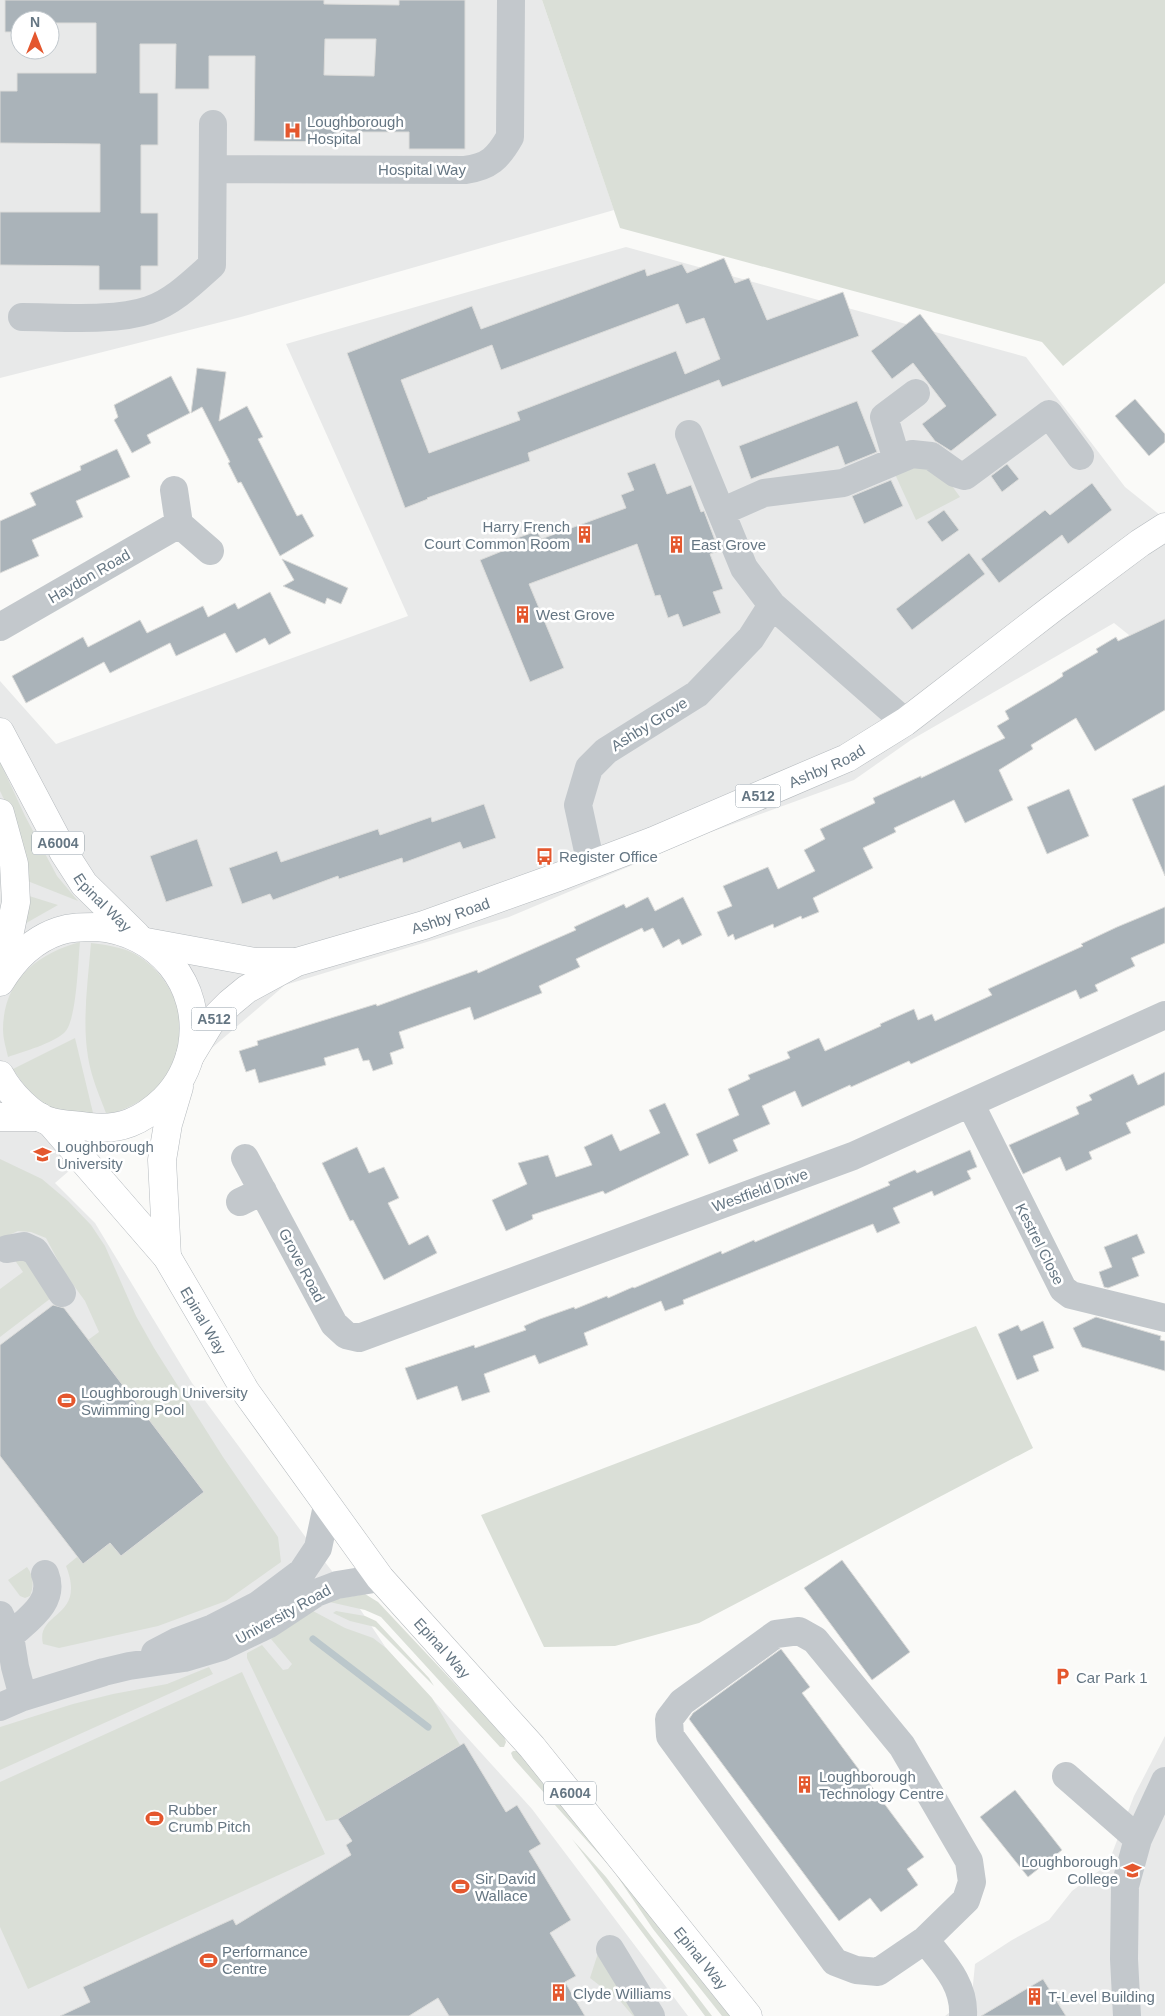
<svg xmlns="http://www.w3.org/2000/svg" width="1165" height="2016" viewBox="0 0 1165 2016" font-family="Helvetica,sans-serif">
<rect width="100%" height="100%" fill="#fafaf8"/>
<path fill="#e8e9e9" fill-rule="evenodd" d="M0,0H542L614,210L241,317L0,378ZM20,20H50V50H20Z
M626,247L1026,357L1125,487L1165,519V668L1159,659L1114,623L911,740L854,780L711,832L509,917L285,985L55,1183L95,1223L192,1383L304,1535L352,1597L386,1648L532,1809L688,2016H0V681L56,744L408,616L286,344Z
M1165,1736V2016H945L972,1995L975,1964L1012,1940L1049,1920L1072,1891L1108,1864L1134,1796Z"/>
<path fill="#dadfd7" d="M542,0H1165V283L1063,366L1042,342L620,228Z
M910,465L942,472L960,497L916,520L894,472Z
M0,762L25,816L57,876L78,901L25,880L14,820L0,791Z
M26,895L58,905L21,926Z
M80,942C78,960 77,1022 64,1033C51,1044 25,1051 8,1057C6,1048 3,1039 3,1030C3,981 36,954 80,942Z
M91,943C106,945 122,947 135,954C183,981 201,1054 155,1091C140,1103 124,1109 107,1116C100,1097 91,1077 88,1057C82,1019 88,981 91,943Z
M75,1038L94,1117C53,1115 35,1103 13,1069Z
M0,1159L42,1179L68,1201L91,1225L105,1246L136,1316L154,1348L223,1457L278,1537L281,1562L226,1601L158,1626L59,1648L43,1644C35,1611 87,1619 66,1566L77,1557L83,1564L110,1543L121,1556L204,1492L88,1340L99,1332L85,1301L64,1272L46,1238L31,1232L18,1231L0,1239Z
M23,1256L55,1295L0,1337V1289L23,1272L14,1259Z
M976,1326L1033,1448L699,1623L615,1646L544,1647L481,1515Z
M27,1567C34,1576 34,1586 30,1596L25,1598L20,1596L8,1580Z
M365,1594L378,1602L504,1736L506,1742L504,1747H500L381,1617L365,1610L325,1601Z
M313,1611L345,1628L373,1638L386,1648L432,1698L460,1745L338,1819L326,1821L247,1658V1653L262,1645L283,1670L288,1669L292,1664L271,1639Z
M336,1611L365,1616L376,1621L429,1678L434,1686L375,1627L350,1621L333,1613Z
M209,1667L213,1674L0,1770V1727L73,1704L113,1694L167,1684Z
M242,1672L325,1854L28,1989L0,1927V1782Z
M513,1751H517L619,1870L730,2016H722L653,1929L613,1870L513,1758L511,1753Z
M572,1839L606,1877L712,2016H705Z
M599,1950L641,2016H633L621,2002L590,1978Z"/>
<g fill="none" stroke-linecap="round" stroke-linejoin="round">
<path stroke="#bbc7cb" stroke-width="7" d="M313,1639L428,1727"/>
</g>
<path fill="#aab3b9" stroke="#dcdcda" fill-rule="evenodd" d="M5,0H324V4L399,5V0H465V149H409V132H337L336,142L254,141L255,56H209V89H175L176,44H140V93H158V145H141V213H158V266H141V290H99V266L0,265V212H100V144L0,143V91H17V73H96V23H50V20H20V32H5ZM325,39H376L374,76L324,75Z
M724,258L735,283L749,278L767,320L843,292L859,336L722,387L719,380L528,453L530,461L427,498L428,499L405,508L347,353L472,306L481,329L645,269L647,276L682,264L687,273ZM678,304L686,324L704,318L720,359L685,374L676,351L517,412L520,420L429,453L401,380L492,345L501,370Z
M920,314L997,415L951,451L935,441L922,424L946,406L913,363L892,379L871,351Z
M197,368L226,372L219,421L247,406L263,437L258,439L297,516L302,514L314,536L280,556L241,482L238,483L228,463L230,462L202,407L191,413Z
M171,376L190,413L147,435L151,443L132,453L114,420L118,417L114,405Z
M1135,399L1165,434V442L1149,456L1115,416Z
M857,401L877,452L845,465L838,446L751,479L739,446Z
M117,449L130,477L76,501L83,517L32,540L39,556L0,573V521L36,505L30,493L81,470L80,466Z
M655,463L667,494L691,485L701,512L704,511L719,551L710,554L723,589L713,592L721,613L683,627L678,614L668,618L660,595L655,596L637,544L529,584L564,668L530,682L480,560L517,545L514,539L537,531L541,539L626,508L621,495L634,490L627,473Z
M1007,464L1019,479L1002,492L991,476Z
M891,480L903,506L864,524L852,496Z
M1092,483L1112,510L1068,544L1062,535L999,583L981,559L1045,510L1050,515Z
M944,510L959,530L942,542L927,522Z
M969,553L985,574L912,630L896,609Z
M282,559L348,588L341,604L327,598L325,604L283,586L294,580Z
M270,592L291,633L269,645L265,638L236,653L225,633L176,656L170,643L110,673L104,662L26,703L12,676L83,637L88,647L140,620L147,633L203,606L208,617L235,603L238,609Z
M1165,619V710L1095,751L1076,718L1031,745L1033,749L999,770L1013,800L965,823L954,800L894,828L896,832L863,848L873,868L813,898L819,912L802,919L801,916L774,928L773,924L735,940L733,934L728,937L717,912L732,906L723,886L768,867L778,889L815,871L804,850L825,839L820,829L875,803L873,798L921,776V778L1005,738L997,726L1009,719L1005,711L1054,682L1063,676L1062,673L1098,652L1096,649L1116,637L1118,641Z
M1165,785V876L1132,799Z
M1069,789L1089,836L1047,854L1027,807Z
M484,804L496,838L463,849L460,842L403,863L402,858L339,879L338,876L273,900L270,894L242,904L229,868L277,851L281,862L378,829L380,835L431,817L432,822Z
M197,839L213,886L166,902L150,856Z
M648,897L655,911L683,897L702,935L682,945L679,939L663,948L653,928L644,932L642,928L576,959L580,967L539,986L542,993L474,1020L470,1007L399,1032L404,1048L390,1053L393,1064L373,1071L369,1060L363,1061L358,1048L324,1058L326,1065L259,1083L255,1069L246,1072L239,1051L258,1045L257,1041L376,1004L377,1006L477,970L478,973L576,930L574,927L624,904L626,908Z
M1165,907V943L1131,958L1135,966L1095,985L1098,991L1080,999L1076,990L911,1064L909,1061L851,1087L850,1085L802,1107L795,1091L762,1106L770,1124L733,1140L738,1151L709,1164L696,1134L739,1115L728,1089L750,1079L748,1075L790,1058L787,1052L819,1038L825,1051L881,1026L880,1024L914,1009L918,1020L932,1014L935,1021L992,995L988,989L1083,946L1081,944L1117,927Z
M1165,1072V1105L1126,1123L1131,1133L1089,1152L1092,1159L1066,1171L1060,1157L1023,1174L1009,1145L1079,1114L1076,1107L1092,1100L1089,1095L1133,1074L1138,1085Z
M665,1103L689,1155L605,1194L603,1191L532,1215L533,1219L506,1231L492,1200L527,1184L518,1163L548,1155L556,1177L592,1165L584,1147L612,1134L620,1151L660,1133L649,1110Z
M357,1147L369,1173L384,1167L399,1198L388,1203L409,1245L428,1235L437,1253L384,1280L353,1220L350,1221L322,1163Z
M970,1150L977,1167L967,1171L971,1179L934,1196L932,1191L893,1208L900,1223L877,1233L873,1224L683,1300L684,1304L665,1311L661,1301L584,1333L588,1345L539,1364L535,1355L484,1374L490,1392L462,1401L457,1386L417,1400L405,1368L474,1345L475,1348L526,1330L524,1326L540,1319L574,1307L575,1309L607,1296L608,1298L633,1287L634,1288L721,1251L722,1254L754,1240L755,1242L890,1185L888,1182L915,1170L917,1173Z
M1137,1234L1145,1253L1132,1258L1139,1276L1108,1288L1104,1287L1099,1272L1112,1267L1104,1247Z
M53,1305L64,1308L204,1492L121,1556L110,1543L83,1564L0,1456V1345Z
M1096,1317L1161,1336L1160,1340L1165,1341V1371L1082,1347L1073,1328Z
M1043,1321L1054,1348L1033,1356L1039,1371L1017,1380L998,1334L1018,1325L1021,1331Z
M842,1560L910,1652L872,1680L804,1588Z
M781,1649L810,1687L802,1693L924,1857L907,1869L918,1885L881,1912L870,1898L839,1921L689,1719L693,1713Z
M464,1743L506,1812L517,1805L541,1844L529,1851L571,1920L550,1933L576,1976L565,1982L585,2016H449L438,1998L409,2016H60L90,2002L83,1987L233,1919L236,1925L351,1855L346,1845L352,1841L338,1819Z
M1015,1790L1062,1850L1028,1877L980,1817Z
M1043,1979L1066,2016H981Z"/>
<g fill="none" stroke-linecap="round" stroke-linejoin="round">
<defs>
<g id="major">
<path id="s1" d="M0,732L64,853L84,884L136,935"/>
<path d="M0,813L14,864L16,902L1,975"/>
<path d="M146,942L255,962H293"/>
<path d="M0,982C14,959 32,940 59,931C71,927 83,927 96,927C158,931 203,985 192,1047C188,1067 179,1085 164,1100C142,1121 120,1131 89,1127C77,1125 64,1125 52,1122C32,1118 9,1092 0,1075"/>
<path id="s2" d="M190,1056L210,1023L230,1003L247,989L297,962L424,925L558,877L653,841L847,758L905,722L1053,608L1140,543L1165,527"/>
<path d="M0,1117H40"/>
<path id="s3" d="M50,1122L167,1257L246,1392L380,1578L532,1747L748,2016"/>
<path d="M167,1257L162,1160L168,1124L179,1087"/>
</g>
</defs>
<use href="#major" stroke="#b5babe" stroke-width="29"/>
<path stroke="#c3c8cc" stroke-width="28" d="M213,169L465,170C489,167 498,158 510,137L511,0
M22,317C59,317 114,322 149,310C173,302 193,282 212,265L213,124
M689,434L744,568L772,605L905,722
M897,460L884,417L916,393
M174,490L179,524L210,551
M721,512L764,493L843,483L912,454L931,456L955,473L965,476L1049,414L1080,456
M0,627L179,524
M595,863L588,851L578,805L589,768L606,751L697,694L751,638L772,605
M970,1103L1063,1289L1071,1295L1165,1318
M245,1158L334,1324L346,1335L359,1338L853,1156L1165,1015
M240,1202L263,1191
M7,1249L24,1246L35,1251L62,1293
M0,1615L10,1636L15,1667L23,1697
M10,1636C28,1619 56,1602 45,1574
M155,1653L178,1641L213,1628L258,1605L302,1572L318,1548L327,1506
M0,1707L23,1697L104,1672L129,1666L184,1658L221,1647L269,1624L316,1593L337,1585L380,1578
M1066,1776L1138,1839
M925,1940L878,1972L856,1970L835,1962L670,1736L669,1719L682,1702L776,1634L799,1631L815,1640L902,1746L969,1861L972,1882L966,1900L925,1940C943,1963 965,1984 963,2016
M610,1949L651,2016
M1127,2016L1124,1959L1125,1886L1138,1839L1165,1781"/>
<use href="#major" stroke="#fff" stroke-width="28"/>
</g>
<defs>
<symbol id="hospital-bare" viewBox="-9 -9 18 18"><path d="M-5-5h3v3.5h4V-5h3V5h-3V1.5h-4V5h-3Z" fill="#e4572e" stroke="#fff" stroke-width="2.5" paint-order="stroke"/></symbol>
<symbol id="building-bare" viewBox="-9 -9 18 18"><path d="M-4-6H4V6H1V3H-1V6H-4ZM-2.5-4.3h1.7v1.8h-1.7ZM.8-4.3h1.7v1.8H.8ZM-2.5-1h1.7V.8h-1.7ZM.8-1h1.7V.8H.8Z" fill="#e4572e" stroke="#fff" stroke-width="2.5" paint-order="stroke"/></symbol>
<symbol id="bus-bare" viewBox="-9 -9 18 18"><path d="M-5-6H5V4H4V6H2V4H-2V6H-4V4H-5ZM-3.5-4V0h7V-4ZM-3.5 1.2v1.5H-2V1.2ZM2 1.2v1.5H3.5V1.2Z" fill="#e4572e" stroke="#fff" stroke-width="2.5" paint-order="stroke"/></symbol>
<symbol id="university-bare" viewBox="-9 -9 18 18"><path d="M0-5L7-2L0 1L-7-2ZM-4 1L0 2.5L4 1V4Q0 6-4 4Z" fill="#e4572e" stroke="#fff" stroke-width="2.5" paint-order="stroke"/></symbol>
<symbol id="stadium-bare" viewBox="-9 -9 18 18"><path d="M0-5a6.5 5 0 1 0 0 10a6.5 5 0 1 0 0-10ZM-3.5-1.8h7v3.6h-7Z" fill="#e4572e" stroke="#fff" stroke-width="2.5" paint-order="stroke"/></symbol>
<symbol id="parking-bare" viewBox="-9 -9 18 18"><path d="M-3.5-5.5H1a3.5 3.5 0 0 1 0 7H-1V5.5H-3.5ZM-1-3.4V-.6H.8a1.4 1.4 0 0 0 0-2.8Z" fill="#e4572e" stroke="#fff" stroke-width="2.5" paint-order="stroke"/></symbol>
</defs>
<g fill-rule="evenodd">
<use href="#hospital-bare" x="280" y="118" width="25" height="25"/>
<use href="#building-bare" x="572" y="522" width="25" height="25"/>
<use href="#building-bare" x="664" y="532" width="25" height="25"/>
<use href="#building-bare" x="510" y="602" width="25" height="25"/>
<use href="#bus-bare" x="532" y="844" width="25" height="25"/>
<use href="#university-bare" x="30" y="1142" width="25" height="25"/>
<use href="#stadium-bare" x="54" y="1388" width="25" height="25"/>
<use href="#parking-bare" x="1050" y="1664" width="25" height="25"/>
<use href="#building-bare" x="792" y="1772" width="25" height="25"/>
<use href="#stadium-bare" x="142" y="1806" width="25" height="25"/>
<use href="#university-bare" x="1120" y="1858" width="25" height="25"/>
<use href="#stadium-bare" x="448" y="1874" width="25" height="25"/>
<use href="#stadium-bare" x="196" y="1948" width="25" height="25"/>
<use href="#building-bare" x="546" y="1980" width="25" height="25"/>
<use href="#building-bare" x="1022" y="1984" width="25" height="25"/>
</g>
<g text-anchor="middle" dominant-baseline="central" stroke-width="5" stroke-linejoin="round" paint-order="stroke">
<g fill="#fff" stroke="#939fa8" stroke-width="1">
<rect x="735.5" y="784.5" width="45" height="23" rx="4"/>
<rect x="32" y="831.5" width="52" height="23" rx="4"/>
<rect x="191.5" y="1007.5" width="45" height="23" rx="4"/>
<rect x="544" y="1781.5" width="52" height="23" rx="4"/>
</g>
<g font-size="14" font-weight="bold" fill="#657683">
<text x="758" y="796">A512</text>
<text x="58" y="843">A6004</text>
<text x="214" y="1019">A512</text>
<text x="570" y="1793">A6004</text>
</g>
<g font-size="15" fill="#657683" stroke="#fff" text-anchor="start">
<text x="307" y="121">Loughborough<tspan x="307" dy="17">Hospital</tspan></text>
<text x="570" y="526" text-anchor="end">Harry French<tspan x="570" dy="17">Court Common Room</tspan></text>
<text x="691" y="544">East Grove</text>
<text x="536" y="614">West Grove</text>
<text x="559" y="856">Register Office</text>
<text x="57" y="1146">Loughborough<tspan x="57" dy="17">University</tspan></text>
<text x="81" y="1392">Loughborough University<tspan x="81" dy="17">Swimming Pool</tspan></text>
<text x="1076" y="1677">Car Park 1</text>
<text x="819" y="1776">Loughborough<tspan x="819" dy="17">Technology Centre</tspan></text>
<text x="168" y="1809">Rubber<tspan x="168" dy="17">Crumb Pitch</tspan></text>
<text x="1118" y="1861" text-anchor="end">Loughborough<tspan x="1118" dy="17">College</tspan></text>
<text x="475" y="1878">Sir David<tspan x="475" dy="17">Wallace</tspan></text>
<text x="222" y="1951">Performance<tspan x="222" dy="17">Centre</tspan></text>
<text x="573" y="1993">Clyde Williams</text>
<text x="1048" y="1996">T-Level Building</text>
</g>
<g font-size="15" fill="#657683" stroke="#fff">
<text x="422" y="169">Hospital Way</text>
<text transform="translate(89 576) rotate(-30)">Haydon Road</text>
<text transform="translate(649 724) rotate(-32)">Ashby Grove</text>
<text stroke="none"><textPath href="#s2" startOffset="711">Ashby Road</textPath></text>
<text stroke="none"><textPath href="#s1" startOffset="200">Epinal Way</textPath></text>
<text stroke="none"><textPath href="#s2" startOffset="306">Ashby Road</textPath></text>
<text transform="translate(760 1190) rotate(-20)">Westfield Drive</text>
<text transform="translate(1040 1244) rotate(63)">Kestrel Close</text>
<text transform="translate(302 1265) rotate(62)">Grove Road</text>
<text stroke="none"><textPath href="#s3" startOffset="252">Epinal Way</textPath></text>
<text transform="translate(283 1614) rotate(-29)">University Road</text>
<text stroke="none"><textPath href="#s3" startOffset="658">Epinal Way</textPath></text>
<text stroke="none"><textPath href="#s3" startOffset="1062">Epinal Way</textPath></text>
</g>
</g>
<g transform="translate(35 35)"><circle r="24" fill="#ffffff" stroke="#c1c8cd"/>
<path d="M0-4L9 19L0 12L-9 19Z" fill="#e4572e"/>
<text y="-8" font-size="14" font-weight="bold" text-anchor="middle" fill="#657683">N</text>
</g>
</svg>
